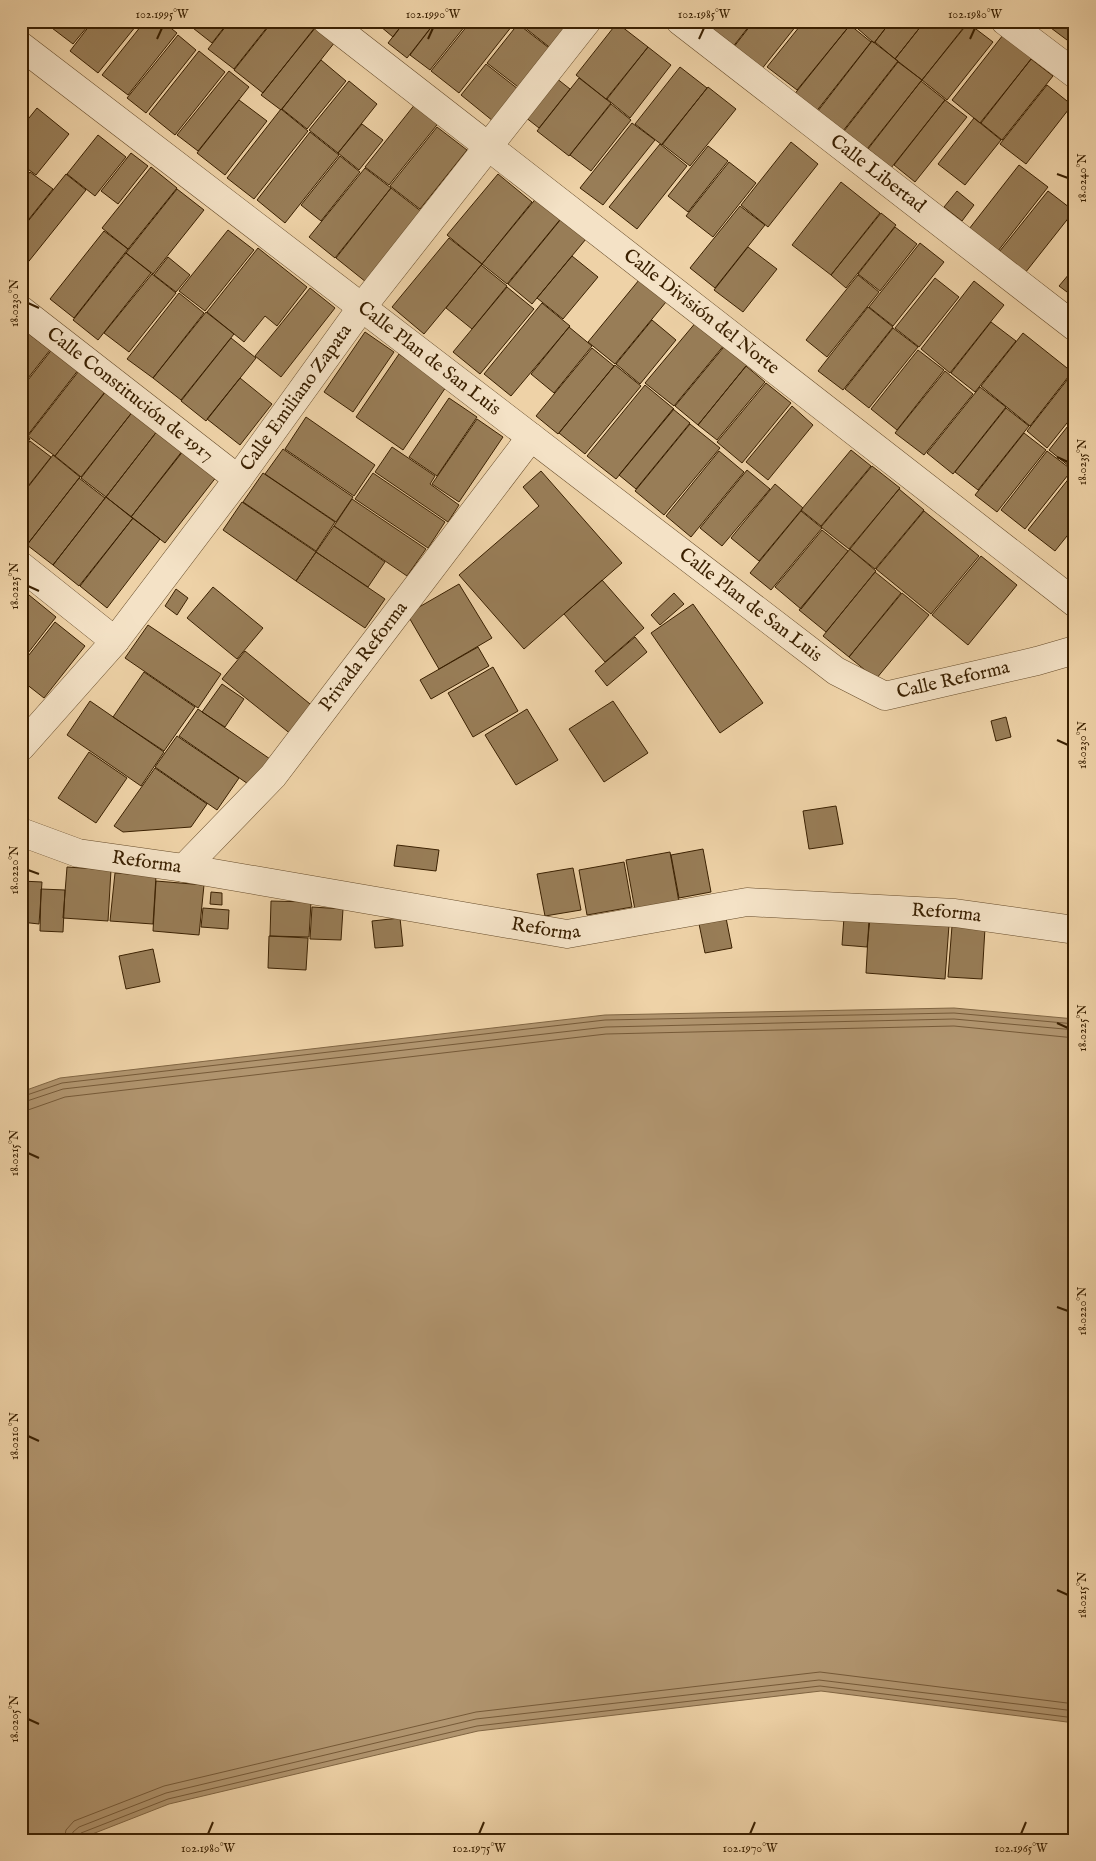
<svg xmlns="http://www.w3.org/2000/svg" width="1096" height="1861" viewBox="0 0 1096 1861" font-family="'IM FELL English',serif">
<rect width="100%" height="100%" fill="#eed2a7"/>
<filter id="stains"><feTurbulence type="fractalNoise" baseFrequency=".004" numOctaves="4"/><feColorMatrix values="0 0 0 0 .2 0 0 0 0 .09 0 0 0 0 .02 0 0 0 .5 -.17"/></filter>
<radialGradient id="worn" r=".72"><stop offset=".6" stop-color="#630" stop-opacity="0"/><stop offset="1" stop-color="#630" stop-opacity=".3"/></radialGradient>
<path fill="#b1956f" stroke="#816643" d="M954,1008L1075,1019V1723L821,1691L478,1731L169,1804L77,1840H21V1092L60,1078L605,1015Z"/>
<g fill="none" stroke-linecap="round" stroke-linejoin="round">
<path stroke="#765a38" stroke-width="1" d="M21,1097L62,1083L605,1020L954,1013L1075,1024
M21,1103L63,1089L606,1027L954,1019L1075,1030
M21,1111L28,1110L65,1097L606,1034L954,1026L1075,1038
M64,1840L66,1830L74,1821L164,1786L476,1712L820,1672L1075,1704
M71,1840L73,1832L79,1827L166,1793L476,1719L819,1680L1075,1711
M78,1840V1836L81,1833L168,1799L477,1726L820,1686L1075,1718"/>
</g>
<path fill="#987d57" stroke="#3a2001" d="M29,21H43L38,28Z
M51,21H92L73,44L48,25Z
M93,21H140L98,73L70,51Z
M145,21H162L177,33L128,95L102,75Z
M184,21H229L212,43Z
M230,21H272L234,69L208,49Z
M273,21H309L316,26L263,93L234,70Z
M374,21H405L393,37Z
M405,21H436L407,58L388,43Z
M436,21H469L430,70L410,55Z
M471,21H507L512,26L459,93L431,71Z
M520,21H576L553,50L519,23Z
M715,21H753L732,48L708,30Z
M754,21H800L761,70L733,48Z
M804,21H845L850,25L797,90L767,67Z
M849,21H891L874,43Z
M891,21H925L895,59L875,42Z
M925,21H958L964,27L922,80L895,59Z
M1057,21H1075V46L1051,28Z
M617,23L648,47L606,99L576,75Z
M968,23L993,42L947,100L922,80Z
M518,24L553,51L522,90L487,63Z
M850,25L871,42L815,113L793,96Z
M316,27L335,42L281,110L261,95Z
M178,35L196,50L146,113L127,98Z
M1003,35L1032,58L980,123L952,100Z
M872,41L898,61L839,136L814,116Z
M648,47L671,65L630,118L607,99Z
M199,51L225,72L175,135L149,114Z
M1031,59L1053,76L1002,140L981,123Z
M321,60L346,81L307,129L282,109Z
M898,62L922,80L867,149L844,131Z
M486,64L518,89L493,121L461,95Z
M680,67L707,88L662,145L635,124Z
M229,71L249,87L198,151L177,135Z
M551,74L570,89L539,128L520,113Z
M579,78L611,103L569,156L537,131Z
M349,81L377,104L338,153L309,130Z
M921,81L945,100L891,168L868,149Z
M1047,85L1072,105L1026,164L1000,144Z
M708,87L736,109L690,166L662,144Z
M239,100L267,121L225,175L197,153Z
M945,100L967,117L915,182L894,165Z
M416,103L440,121L389,185L365,167Z
M611,104L631,120L591,171L570,155Z
M37,108L69,134L36,175L21,164V128Z
M281,109L308,131L254,199L227,178Z
M974,118L1001,140L965,185L938,164Z
M632,123L655,140L603,205L580,188Z
M362,124L383,140L359,170L338,153Z
M437,127L467,150L420,209L390,186Z
M310,132L339,155L285,223L257,200Z
M98,135L126,157L95,196L67,174Z
M791,142L818,164L768,227L741,205Z
M660,144L687,166L637,229L609,207Z
M708,146L728,161L688,212L668,196Z
M131,153L148,166L118,204L101,191Z
M340,156L360,172L321,221L301,205Z
M729,162L756,183L713,237L686,216Z
M1019,165L1048,187L998,251L969,229Z
M151,167L177,188L128,249L102,228Z
M21,168L28,173L21,182Z
M365,168L391,188L335,258L309,237Z
M30,172L53,189L21,229V183Z
M66,174L86,190L21,271V230Z
M498,174L532,202L482,264L447,235Z
M841,182L880,213L831,275L792,245Z
M391,188L422,212L366,282L336,258Z
M177,189L204,210L153,274L126,253Z
M957,191L974,205L962,221L944,207Z
M1048,191L1074,211L1025,273L999,252Z
M538,196L563,216L507,284L482,264Z
M740,206L765,225L715,288L690,268Z
M881,213L896,225L846,288L831,275Z
M561,219L586,239L532,304L508,284Z
M895,227L917,244L880,291L858,274Z
M228,230L254,250L205,311L179,291Z
M104,231L128,249L74,318L50,299Z
M449,238L482,264L424,334L392,307Z
M920,243L944,262L893,326L869,307Z
M748,247L777,269L743,312L714,290Z
M258,248L307,287L277,326L265,316L244,342L207,312Z
M126,253L151,273L98,340L73,320Z
M572,256L598,277L563,319L537,298Z
M168,257L190,275L176,292L154,275Z
M481,265L507,286L472,329L446,308Z
M1075,267V298L1059,286Z
M152,274L176,293L129,352L104,333Z
M858,275L879,292L827,357L806,340Z
M935,278L959,297L919,347L895,328Z
M639,280L666,302L615,364L588,342Z
M974,281L1004,305L950,373L921,349Z
M507,287L534,309L480,374L453,352Z
M310,288L335,308L281,377L255,356Z
M179,293L204,313L153,378L127,359Z
M542,303L570,326L511,396L484,374Z
M868,307L893,327L843,390L818,371Z
M206,312L234,334L181,400L153,378Z
M652,320L676,340L640,384L616,364Z
M697,321L725,344L674,406L645,383Z
M991,322L1016,341L975,392L951,373Z
M569,327L592,346L554,393L531,374Z
M21,328L50,350L21,387Z
M893,328L918,347L869,408L845,389Z
M365,332L394,352L353,412L324,392Z
M1023,333L1072,372L1030,426L981,386Z
M231,338L256,358L206,421L181,401Z
M728,342L751,360L698,425L675,406Z
M53,348L79,369L27,436L21,431V389Z
M592,348L614,366L558,434L536,416Z
M918,350L944,370L897,430L871,409Z
M399,354L446,387L403,450L356,417Z
M615,365L641,386L585,454L559,433Z
M746,366L765,382L717,440L698,425Z
M82,367L108,388L55,456L28,436Z
M945,371L973,394L924,455L895,433Z
M1071,375L1075,378V413L1047,448L1027,431Z
M240,378L272,404L240,445L207,419Z
M766,383L791,403L742,463L717,442Z
M645,385L674,409L616,479L587,456Z
M980,387L1006,407L953,474L927,453Z
M107,390L134,410L81,477L55,456Z
M449,398L477,417L437,476L409,457Z
M792,406L813,425L768,480L746,462Z
M1006,408L1029,426L978,490L955,472Z
M673,409L690,423L636,489L619,475Z
M133,411L158,430L106,497L81,478Z
M306,417L375,465L354,496L285,449Z
M1075,417V471L1049,450Z
M477,419L503,437L459,502L432,484Z
M690,424L720,448L664,515L635,491Z
M158,430L184,450L131,517L106,497Z
M21,432L30,439L21,451Z
M1024,433L1046,450L997,512L975,495Z
M30,441L51,457L21,495V452Z
M392,447L435,476L430,484L459,505L448,522L375,472Z
M283,449L353,497L336,522L265,474Z
M183,450L217,476L165,543L131,517Z
M851,450L871,466L821,526L801,510Z
M719,451L744,472L691,537L666,516Z
M1047,451L1072,470L1025,529L1001,510Z
M53,455L80,477L26,546L21,542V496Z
M872,466L900,488L849,549L821,527Z
M747,470L770,489L722,546L700,528Z
M541,471L622,563L524,649L459,575L539,506L523,487Z
M1074,472L1075,526L1055,551L1028,530Z
M263,473L335,522L316,551L243,502Z
M373,473L445,522L428,548L355,499Z
M79,478L105,498L53,565L27,545Z
M775,484L803,508L759,561L731,538Z
M899,489L924,510L875,569L850,549Z
M106,497L133,518L79,586L53,565Z
M352,499L426,549L407,576L334,526Z
M242,502L316,552L296,581L223,530Z
M801,511L822,528L771,590L750,573Z
M924,511L979,556L931,614L876,569Z
M133,518L160,539L107,608L80,586Z
M334,526L385,562L368,587L316,552Z
M822,530L848,551L801,609L775,587Z
M850,549L876,571L826,632L799,610Z
M316,552L385,599L365,628L296,581Z
M981,556L1017,585L968,645L932,615Z
M875,572L901,593L849,657L823,636Z
M602,580L644,628L605,662L564,614Z
M459,584L492,638L439,669L407,614Z
M213,587L263,628L237,659L187,618Z
M176,589L188,598L177,615L165,606Z
M674,593L684,604L660,625L651,615Z
M902,593L929,615L876,679L849,657Z
M29,595L56,617L21,662V605Z
M693,604L763,703L720,733L651,633Z
M55,622L85,646L44,698L21,680V665Z
M148,625L221,674L198,708L125,658Z
M635,637L647,652L607,686L595,671Z
M478,647L489,666L431,699L420,680Z
M245,651L315,708L292,735L222,679Z
M493,667L518,711L473,737L448,693Z
M144,672L195,707L164,751L113,717Z
M222,684L244,699L225,727L202,712Z
M90,701L164,752L141,786L67,735Z
M613,701L648,753L604,782L569,729Z
M198,709L270,759L251,786L179,736Z
M527,709L558,760L516,785L485,735Z
M1006,717L1011,737L996,741L991,721Z
M177,736L239,778L217,810L155,767Z
M89,752L127,778L96,823L58,798Z
M155,768L207,804L191,827L123,832L114,826Z
M836,806L843,844L809,849L803,811Z
M397,845L439,850L436,871L394,866Z
M703,849L711,892L679,898L671,855Z
M670,852L679,902L635,910L626,860Z
M624,862L632,907L587,915L579,870Z
M67,867L111,870L108,921L63,918Z
M573,868L581,910L545,916L537,874Z
M115,873L156,876L153,924L110,921Z
M21,881L42,882L39,924L21,922Z
M156,881L204,885L199,935L153,931Z
M41,889L65,890L63,932L40,931Z
M211,892L222,893V905L210,904Z
M271,901L311,902L309,937L270,936Z
M312,907L343,909L341,940L310,939Z
M203,908L229,910L228,929L201,927Z
M725,913L732,948L705,953L698,919Z
M844,917L870,919L867,947L842,945Z
M400,918L403,946L375,948L372,921Z
M869,919L949,925L945,979L866,973Z
M952,926L985,928L982,979L948,977Z
M269,936L308,938L306,970L268,968Z
M153,949L160,982L126,989L119,956Z"/>
<g fill="none" stroke-linecap="round" stroke-linejoin="round">
<defs>
<g id="minor">
<path id="s1" d="M327,21L1075,603"/>
<path id="s2" d="M680,21L1075,327"/>
<path d="M1005,21L1075,74"/>
<path id="s3" d="M21,46L836,671L885,696L1037,661L1075,650"/>
<path id="s4" d="M21,310L238,479"/>
<path d="M21,566L115,641"/>
<path id="s5" d="M21,747L115,641L238,479L362,307L587,21"/>
<path id="s6" d="M21,832L78,853L184,868L567,934L747,902L955,913L1075,930"/>
<path id="s7" d="M184,868L273,776L531,437"/>
</g>
</defs>
<use href="#minor" stroke="#674c2a" stroke-width="29"/>
<use href="#minor" stroke="#f4e2c6" stroke-width="28"/>
</g>
<path fill="none" stroke="#3a2001" stroke-width="2" d="M157,39L162,28M428,39L433,28M699,39L704,28M970,39L975,28M1057,174L1068,178M28,303L39,308M1057,457L1068,462M28,586L39,591M1057,740L1068,745M28,870L39,874M1057,1023L1068,1028M28,1153L39,1158M1057,1307L1068,1311M28,1436L39,1441M1057,1590L1068,1595M28,1719L39,1724M208,1834L213,1822M479,1834L484,1822M750,1834L755,1822M1021,1834L1026,1822"/>
<g text-anchor="middle" dominant-baseline="central" stroke-width="4.5" stroke-linejoin="round" paint-order="stroke">
<g font-size="19" fill="#3a2001" stroke="#f4e2c6">
<text stroke="none"><textPath href="#s2" startOffset="250">Calle Libertad</textPath></text>
<text stroke="none"><textPath href="#s1" startOffset="474">Calle División del Norte</textPath></text>
<text stroke="none"><textPath href="#s3" startOffset="514">Calle Plan de San Luis</textPath></text>
<text stroke="none"><textPath href="#s4" startOffset="138">Calle Constitución de 1917</textPath></text>
<text stroke="none"><textPath href="#s5" startOffset="445">Calle Emiliano Zapata</textPath></text>
<text stroke="none"><textPath href="#s3" startOffset="919">Calle Plan de San Luis</textPath></text>
<text stroke="none"><textPath href="#s7" startOffset="278">Privada Reforma</textPath></text>
<text stroke="none"><textPath href="#s3" startOffset="1152">Calle Reforma</textPath></text>
<text stroke="none"><textPath href="#s6" startOffset="130">Reforma</textPath></text>
<text stroke="none"><textPath href="#s6" startOffset="939">Reforma</textPath></text>
<text stroke="none"><textPath href="#s6" startOffset="535">Reforma</textPath></text>
</g>
</g>
<rect width="1096" height="1861" fill="none" stroke="#eed2a7" stroke-width="55"/>
<rect x="28" y="28" width="1040" height="1806" fill="none" stroke="#3a2001" stroke-width="2"/>
<g font-size="12" text-anchor="middle" fill="#3a2001">
<text x="162" y="18">102.1995°W</text>
<text x="433" y="18">102.1990°W</text>
<text x="704" y="18">102.1985°W</text>
<text x="975" y="18">102.1980°W</text>
<text transform="translate(1082 178) rotate(-90)" y="4">18.0240°N</text>
<text transform="translate(14 303) rotate(-90)" y="4">18.0230°N</text>
<text transform="translate(1082 462) rotate(-90)" y="4">18.0235°N</text>
<text transform="translate(14 586) rotate(-90)" y="4">18.0225°N</text>
<text transform="translate(1082 745) rotate(-90)" y="4">18.0230°N</text>
<text transform="translate(14 870) rotate(-90)" y="4">18.0220°N</text>
<text transform="translate(1082 1028) rotate(-90)" y="4">18.0225°N</text>
<text transform="translate(14 1153) rotate(-90)" y="4">18.0215°N</text>
<text transform="translate(1082 1311) rotate(-90)" y="4">18.0220°N</text>
<text transform="translate(14 1436) rotate(-90)" y="4">18.0210°N</text>
<text transform="translate(1082 1595) rotate(-90)" y="4">18.0215°N</text>
<text transform="translate(14 1719) rotate(-90)" y="4">18.0205°N</text>
<text x="208" y="1852">102.1980°W</text>
<text x="479" y="1852">102.1975°W</text>
<text x="750" y="1852">102.1970°W</text>
<text x="1021" y="1852">102.1965°W</text>
</g>
<rect width="100%" height="100%" filter="url(#stains)"/>
<rect width="100%" height="100%" fill="url(#worn)"/>
</svg>
